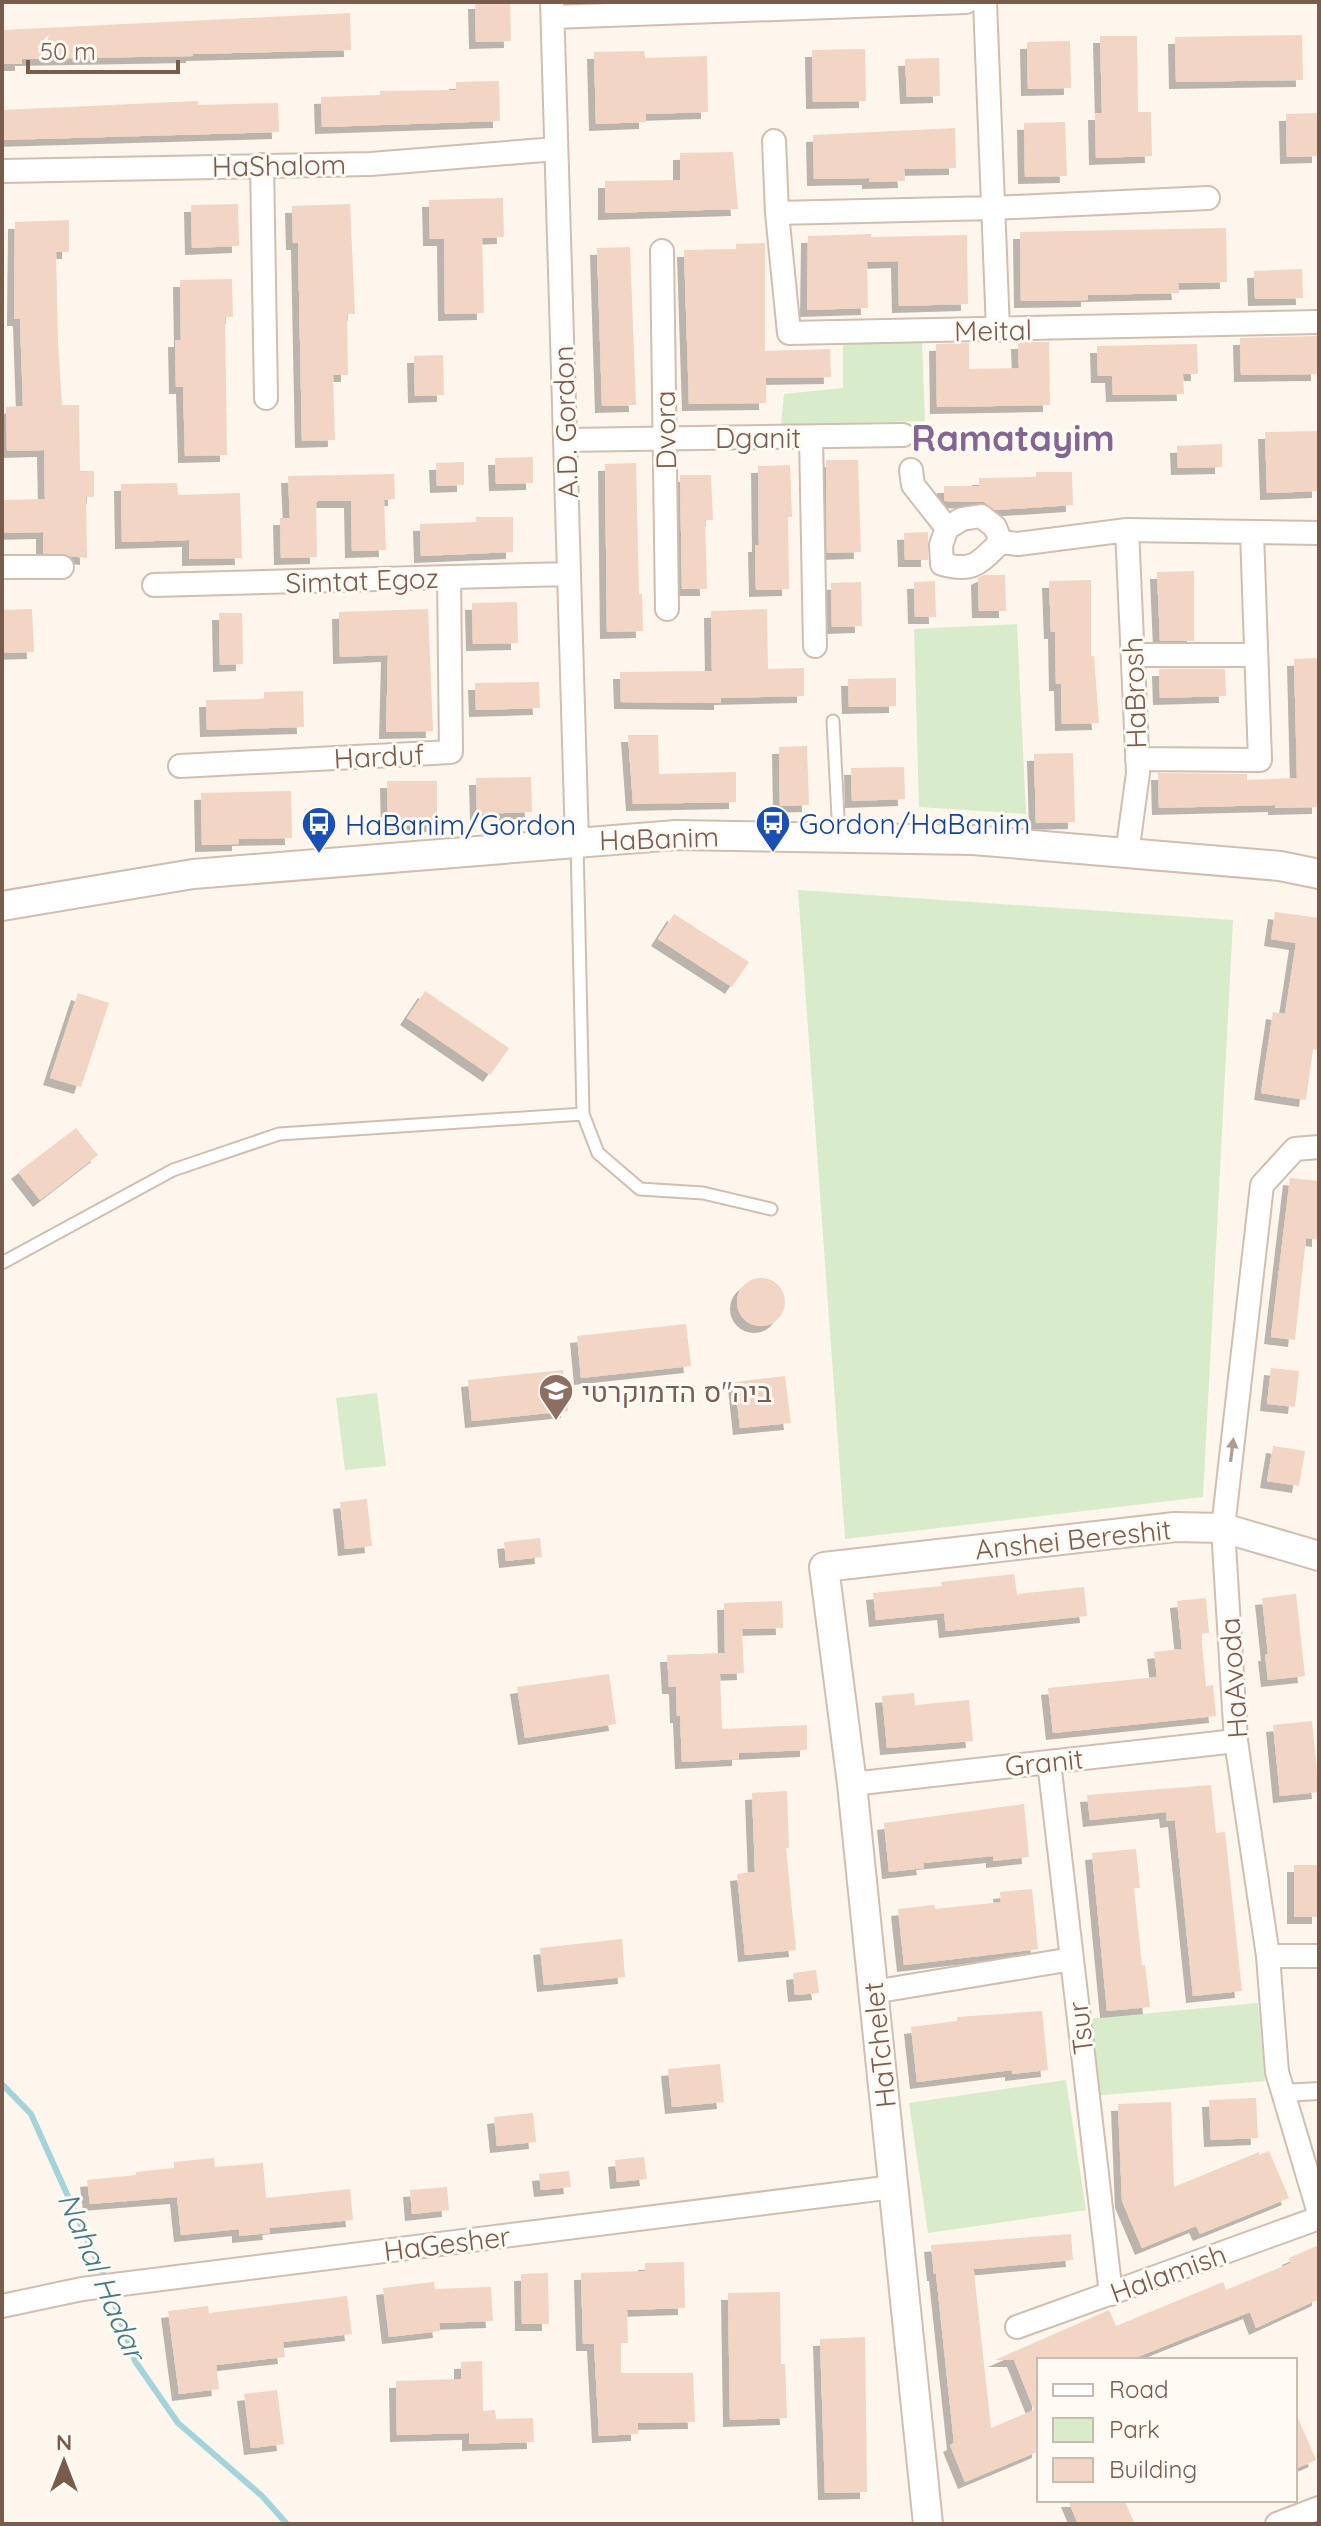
<svg xmlns="http://www.w3.org/2000/svg" width="1321" height="2526" viewBox="0 0 1321 2526" font-family="Quicksand,Heebo,sans-serif">
<defs>
<filter id="shadow"><feDropShadow dx="-7" dy="7" stdDeviation="0" flood-color="#0004"/></filter>
</defs>
<rect width="100%" height="100%" fill="#fdf6ec"/>
<path fill="#d8ecc9" d="M922,342L925,421L781,425L784,394L843,388V343Z
M1017,624L1026,814L919,807L914,629Z
M798,890L1233,920L1203,1497L845,1539Z
M377,1393L386,1466L345,1470L336,1398Z
M1258,2003L1265,2081L1093,2096L1086,2019Z
M1066,2080L1086,2210L928,2233L909,2103Z"/>
<g fill="none" stroke-linecap="round" stroke-linejoin="round">
<path stroke="#a5d3da" stroke-width="6" d="M2,2084L31,2114L106,2281
M110,2291L135,2361L178,2423L262,2496L287,2524"/>
</g>
<path fill="#f3d5c3" filter="url(#shadow)" d="M475,2H510L511,41L476,42Z
M350,13L351,50L193,54V56L22,59V64H2V30Z
M1302,35L1303,80L1176,82L1175,37Z
M1100,36H1137L1138,112H1151L1152,156L1096,158L1095,113H1102Z
M1070,41L1071,88L1028,89L1027,42Z
M865,49L866,101L813,102L812,50Z
M644,51L645,58L707,56L708,112L646,114V122L596,124L594,52Z
M939,58L940,96L907,97L905,59Z
M499,81L500,121L322,127L321,97L380,95V91L456,90V82Z
M198,101V105L278,103L279,132L2,140V110Z
M1319,113V156L1287,157L1286,114Z
M1065,122L1067,176L1025,177L1024,123Z
M955,128L956,168L904,169L905,181L869,182V178L814,179L813,135Z
M733,152L738,209L605,213V181L680,180V153Z
M503,198L504,237L482,238L484,313L445,314L444,239H430L429,200Z
M238,204L239,246L192,248L191,205Z
M350,204L355,314H347L348,375H333L335,440L302,441L298,243H293L292,206Z
M69,220V252H56L58,343L62,405H79L80,471H94V497H86L87,558L43,553V532L2,533V500L45,499L44,450L7,451L6,407L23,406L20,319H14L15,222Z
M1226,228L1227,282L1178,283L1179,293L1088,295V300L1021,301L1020,232Z
M871,234V237L967,235L968,304L899,306L898,261L867,262L868,308L807,310L808,236Z
M765,243V351L830,349L831,377L766,378V403L689,404L684,250L736,249V244Z
M630,247L636,405L602,406L597,248Z
M1302,269L1303,298L1255,299L1254,271Z
M232,279L233,317H225L227,455L185,456L183,387H176L175,340H181L180,280Z
M1317,336L1318,374L1241,375L1240,338Z
M1018,342H1049L1050,405L937,407L936,344L969,343V369L1019,368Z
M1197,344L1198,374H1183L1184,394L1113,395L1112,376H1098L1097,346Z
M443,355L444,395L415,396L414,356Z
M1319,431V491L1267,493L1265,432Z
M1222,444V467L1178,468L1177,446Z
M533,457V483L496,484L495,458Z
M826,460H858L861,552L827,553Z
M464,462V485L437,486L436,463Z
M636,463L639,594H642L643,631L607,632L605,464Z
M790,465L792,517H788L789,589L756,590L755,545H759L758,466Z
M1036,472H1072L1073,505L995,510L984,502L944,501V486H979V478L1036,477Z
M394,474L395,499L384,500L386,550L352,551L351,501H318L316,503L317,557L281,558L280,518H290L288,476Z
M680,475H711L713,520H705L707,589H682Z
M177,483L178,495L240,493L242,558L189,559V540L122,542L121,484Z
M476,517H513V552L421,556L420,524L476,522Z
M928,532V560H905L904,533Z
M1194,571V641H1160L1157,572Z
M984,575H1005L1006,611H979L978,578Z
M1091,580V656H1094L1099,723L1062,724L1061,684H1056L1055,632H1051L1049,581Z
M935,581L936,617H915L914,582Z
M861,582L862,626L832,627L831,583Z
M517,602L518,643L473,644L472,603Z
M32,609L34,652L2,653V610Z
M428,609L433,731L386,732L388,655L340,657L339,612Z
M767,609L768,669L804,668V696L721,698V703L621,702L620,672L712,671L711,611Z
M219,613H242L243,664L220,665Z
M1319,658V807L1275,808V805L1159,808L1158,773L1247,774V780L1297,778L1294,659Z
M1159,669H1225L1226,696L1160,698Z
M896,678V706L849,707L848,679Z
M539,682L540,708L476,710L475,683Z
M303,691L304,727L207,730L206,700L264,699V692Z
M628,735H658L659,774L736,772V802L633,804Z
M807,746L809,805L780,806L779,747Z
M1073,753L1075,822L1036,823L1034,754Z
M904,767L905,799L852,801L851,768Z
M531,777L532,812L477,814L476,778Z
M387,781H437V825L388,826Z
M291,791L292,838L239,839V844L202,845L201,793Z
M1275,912L1319,918V1050L1313,1049L1306,1100L1261,1093L1273,1012L1285,1014L1296,943L1271,939Z
M674,914L749,962L732,987L658,939Z
M425,991L509,1048L490,1075L407,1018Z
M78,993L109,1003L81,1087L50,1078Z
M76,1128L98,1155L40,1200L18,1172Z
M1290,1178L1319,1181V1240L1306,1238L1295,1340L1271,1337Z
M737 1302a24 24 0 1 1 48 0a24 24 0 1 1-48 0Z
M686,1324L691,1366L581,1378L577,1336Z
M1271,1368L1299,1371L1295,1407L1267,1404Z
M563,1370L568,1411L472,1421L468,1380Z
M785,1376L791,1423L740,1428L735,1382Z
M1273,1446L1305,1451L1299,1486L1267,1481Z
M367,1499L372,1546L345,1549L340,1502Z
M540,1538L542,1557L506,1561L504,1542Z
M1014,1574L1017,1594L1084,1587L1087,1616L946,1631L944,1613L876,1620L873,1593L942,1586L941,1582Z
M1296,1594L1305,1676L1268,1680L1265,1654H1268L1262,1598Z
M1206,1598L1209,1633L1201,1634L1206,1686L1213,1685L1216,1716L1053,1733L1048,1688L1157,1677L1154,1652L1182,1649L1177,1601Z
M782,1601L783,1628L742,1629L744,1673L720,1674L722,1729L807,1725V1750L739,1753V1759L682,1762L680,1716H677L676,1687H669L667,1655L725,1653L724,1603Z
M609,1674L616,1724L525,1738L517,1687Z
M914,1693L915,1705L969,1700L973,1741L887,1748L882,1696Z
M1312,1721L1319,1792L1280,1796L1273,1725Z
M1211,1785L1216,1833L1225,1832L1242,1991L1193,1996L1175,1820L1167,1821L1166,1812L1090,1820L1087,1795Z
M787,1791L789,1848H786L796,1950L745,1955L737,1874L755,1872L752,1793Z
M1024,1804L1029,1857L993,1861V1856L923,1863L924,1868L889,1872L884,1823Z
M1136,1849L1140,1888H1134L1142,1965H1145L1150,2007L1107,2011L1092,1853Z
M1294,1865H1319V1917H1294Z
M1032,1889L1038,1949L904,1965L898,1909L934,1905L935,1909L1001,1902L1000,1892Z
M622,1939L625,1977L544,1985L540,1948Z
M816,1970L819,1993L795,1995L793,1973Z
M1042,2011L1048,2070L1012,2074V2070L917,2082L911,2027L957,2021V2017Z
M720,2064L724,2102L672,2107L668,2069Z
M1256,2098L1258,2138L1211,2140L1209,2100Z
M1171,2102L1174,2187L1259,2152V2155L1269,2151L1289,2198L1200,2234L1196,2226L1142,2248L1122,2201L1118,2104Z
M533,2113L536,2142L497,2146L494,2117Z
M644,2157L647,2179L617,2182L615,2160Z
M214,2158L215,2167L263,2163L266,2198L350,2189L353,2220L269,2228L270,2233L239,2236V2229L181,2235L177,2197L90,2204L87,2180L136,2175V2172L174,2168V2162Z
M569,2171L571,2187L541,2190L539,2174Z
M447,2187L449,2210L412,2214L410,2190Z
M1071,2234L1073,2260L975,2269L973,2263L991,2428L1034,2410L1014,2360H995L1109,2310L1116,2326L1223,2282L1226,2290L1291,2263L1289,2258L1319,2245V2299L1256,2328L1250,2312L1130,2360H1039V2451L965,2482L950,2445L954,2443L936,2274H934L931,2245Z
M684,2262L685,2308L627,2310L628,2343H621V2373H693L695,2422L638,2423V2434L599,2436L594,2344H583L581,2273L645,2271V2263Z
M548,2273L549,2324H522L521,2274Z
M434,2282L435,2289L491,2287L493,2321L439,2323L440,2331L389,2337L383,2288Z
M780,2292L781,2364H785L787,2418L730,2420L728,2293Z
M347,2296L352,2334L283,2342L285,2357L216,2365L219,2389L179,2394L168,2311L208,2306L209,2313Z
M865,2337L867,2492L825,2493L820,2339Z
M482,2361L483,2411L495,2410L496,2419L533,2418L534,2442L469,2444V2433L397,2435L396,2381L461,2379V2362Z
M277,2390L284,2444L251,2448L244,2394Z
M1295,2411L1316,2460L1295,2469Z
M1068,2500H1124L1135,2524H1078Z"/>
<g fill="none" stroke-linecap="round" stroke-linejoin="round">
<defs>
<path id="service" d="M833,721L839,836
M577,842L583,1114L598,1153L640,1189L703,1193L771,1209
M2,1263L173,1170L279,1134L583,1114"/>
<path id="pedestrian" d="M1282,2093L1319,2091"/>
<path id="minor" d="M552,2L577,842
M985,2L998,330
M553,17L966,2
M774,141L777,213L993,208L1208,198
M262,165L266,398
M2,171L371,164L556,149
M777,213L789,333L1317,322
M662,251L667,609
M811,437L815,646
M565,440L903,435
M911,470L913,485L947,528L962,519L981,516L995,527L1001,542L1018,544L1127,530
M947,528L941,545L942,564C975,573 979,562 1001,542
M2,567H62
M154,585L569,574
M1133,655H1256
M1137,759L1260,760L1252,533
M180,766L451,752L449,577
M1127,854L1138,773L1127,530L1319,533
M1319,1147L1295,1149L1262,1185L1223,1528L1236,1741L1268,1956L1277,2072L1319,2213
M1049,1762L1111,2294
M852,1784L1236,1741
M1268,1956H1319
M873,1992L1072,1959
M2,2306L82,2289L893,2187
M1017,2327L1319,2218
M1277,2524L1319,2508"/>
<path id="tertiary" d="M2,906L193,874L676,835L973,840L1280,866L1319,874
M928,2524L852,1784L824,1567L1175,1527L1223,1528L1319,1556"/>
</defs>
<use href="#service" stroke="#d1beb0" stroke-width="15"/>
<use href="#pedestrian" stroke="#d1beb0" stroke-width="20"/>
<use href="#minor" stroke="#d1beb0" stroke-width="26"/>
<use href="#tertiary" stroke="#d1beb0" stroke-width="32"/>
<use href="#service" stroke="#fff" stroke-width="11"/>
<use href="#pedestrian" stroke="#fff" stroke-width="16"/>
<use href="#minor" stroke="#fff" stroke-width="22"/>
<use href="#tertiary" stroke="#fff" stroke-width="28"/>
</g>
<defs><path id="oneway-solid" d="M-6-.8H1V-3.2L6.5 0L1 3.2V.8H-6Z" transform="scale(2)"/></defs>
<use fill="#af9d94" href="#oneway-solid" transform="translate(1232 1450) rotate(-83)"/>
<defs>
<symbol id="bus-pin" viewBox="-11 -11 22 30"><path d="M0 17L-7.5 6A9.5 9.5 0 1 1 7.5 6Z" fill="#1a4fb4" stroke="#fffaf3"/><path d="M-5-6H5V4H4V6H2V4H-2V6H-4V4H-5ZM-3.5-4V0h7V-4ZM-3.5 1.2v1.5H-2V1.2ZM2 1.2v1.5H3.5V1.2Z" fill="#fff"/></symbol>
<symbol id="school-pin" viewBox="-11 -11 22 30"><path d="M0 17L-7.5 6A9.5 9.5 0 1 1 7.5 6Z" fill="#8d6e63" stroke="#fffaf3"/><path d="M0-5L7-2L0 1L-7-2ZM-4 1L0 2.5L4 1V4Q0 6-4 4Z" fill="#fff"/></symbol>
</defs>
<g fill-rule="evenodd">
<use href="#bus-pin" x="753" y="803" width="40" height="54"/>
<use href="#bus-pin" x="299" y="804" width="40" height="54"/>
<use href="#school-pin" x="536" y="1371" width="40" height="54"/>
</g>
<g text-anchor="middle" dominant-baseline="central" stroke-width="6" stroke-linejoin="round" paint-order="stroke">
<g font-size="28" fill="#7a5c4d" stroke="#fffaf3">
<text transform="translate(279 165) rotate(-1)">HaShalom</text>
<text transform="translate(993 330) rotate(-1)">Meital</text>
<text transform="translate(565 422) rotate(-92)">A.D. Gordon</text>
<text transform="translate(665 430) rotate(-91)">Dvora</text>
<text x="758" y="437">Dganit</text>
<text transform="translate(362 580) rotate(-2)">Simtat Egoz</text>
<text transform="translate(1134 693) rotate(-92)">HaBrosh</text>
<text transform="translate(379 756) rotate(-3)">Harduf</text>
<text transform="translate(659 838) rotate(-2)">HaBanim</text>
<text transform="translate(1073 1539) rotate(-6)">Anshei Bereshit</text>
<text transform="translate(1233 1678) rotate(-94)">HaAvoda</text>
<text transform="translate(1044 1762) rotate(-6)">Granit</text>
<text transform="translate(1080 2028) rotate(-97)">Tsur</text>
<text transform="translate(879 2045) rotate(-96)">HaTchelet</text>
<text transform="translate(447 2243) rotate(-7)">HaGesher</text>
<text transform="translate(1168 2273) rotate(-20)">Halamish</text>
</g>
<g font-size="28" fill="#164399" stroke="#fffaf3" text-anchor="start">
<text x="799" y="823">Gordon/HaBanim</text>
<text x="345" y="824">HaBanim/Gordon</text>
</g>
<g font-size="28" fill="#785e54" stroke="#fffaf3" text-anchor="start">
<text x="582" y="1391">ביה"ס הדמוקרטי</text>
</g>
<g font-size="30" font-style="italic" fill="#437c86" stroke="#fffaf3">
<text transform="translate(102 2276) rotate(67)">Nahal Hadar</text>
</g>
<g font-size="36" font-weight="bold" fill="#846695" stroke="#fffaf3">
<text x="1013" y="437">Ramatayim</text>
</g>
</g>
<rect width="1321" height="2526" fill="none" stroke="#7a5c4d" stroke-width="8"/>
<rect x="1037" y="2358" width="260" height="144" fill="#fffaf3" stroke="#cabbb1" stroke-width="2"/>
<rect x="1053" y="2384" width="40" height="12" fill="#ffffff" stroke="#cabbb1" stroke-width="2"/>
<text x="1109" y="2398" font-size="24" fill="#7a5c4d">Road</text>
<rect x="1053" y="2418" width="40" height="24" fill="#d8ecc9" stroke="#cabbb1" stroke-width="2"/>
<text x="1109" y="2438" font-size="24" fill="#7a5c4d">Park</text>
<rect x="1053" y="2458" width="40" height="24" fill="#f3d5c3" stroke="#cabbb1" stroke-width="2"/>
<text x="1109" y="2478" font-size="24" fill="#7a5c4d">Building</text>
<g transform="translate(64 2462)" stroke="#fffaf3" stroke-width="6" paint-order="stroke">
<path d="M0-6L14 30L0 20L-14 30Z" fill="#7a5c4d"/>
<text y="-12" font-size="22" font-weight="bold" text-anchor="middle" fill="#7a5c4d">N</text>
</g>
<path d="M28 60v12h150v-12" fill="none" stroke="#7a5c4d" stroke-width="4"/>
<text x="40" y="60" font-size="24" fill="#7a5c4d" stroke="#fffaf3" stroke-width="6" paint-order="stroke">50 m</text>
</svg>
